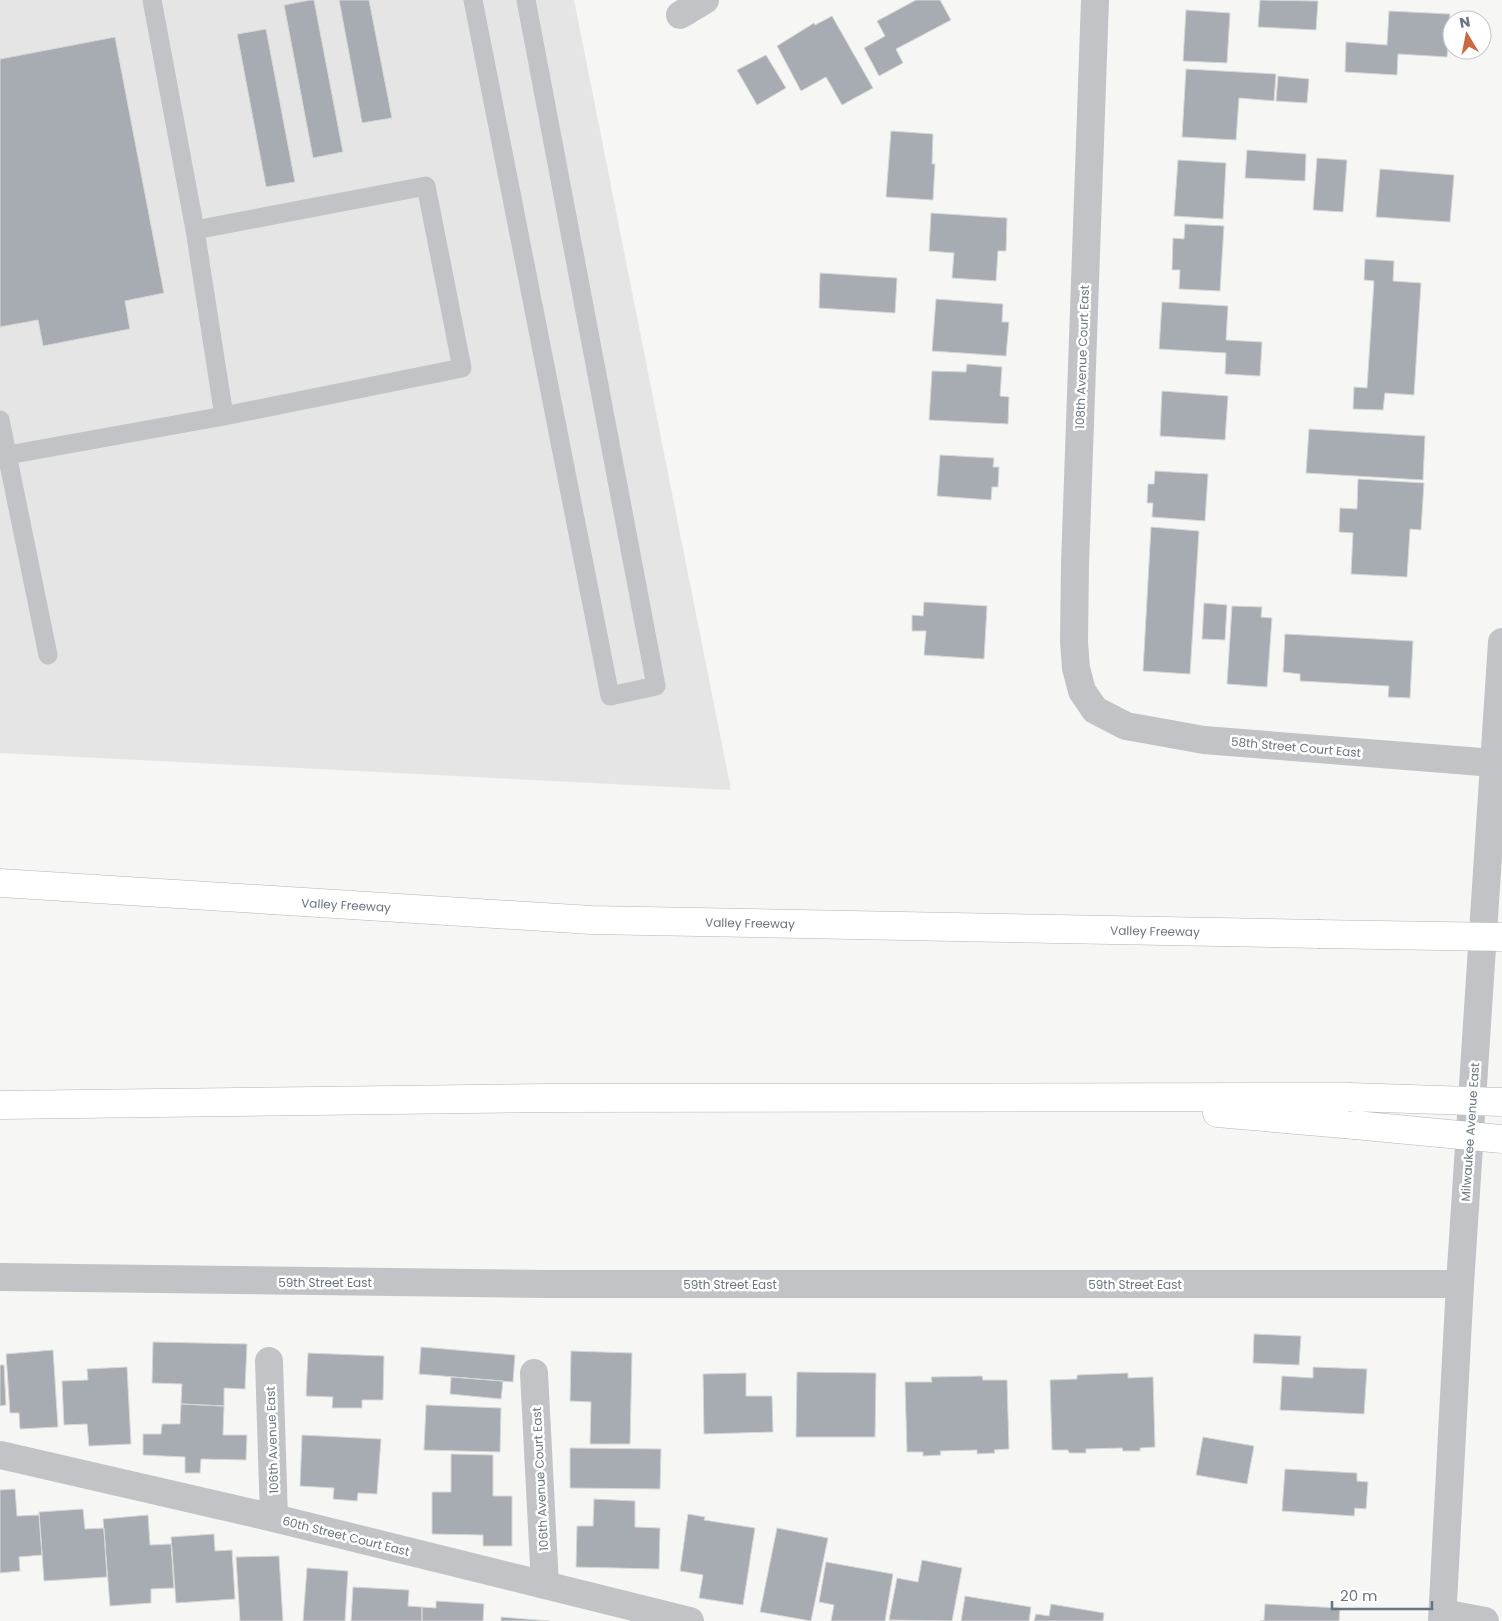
<svg xmlns="http://www.w3.org/2000/svg" width="1502" height="1621" viewBox="0 0 1502 1621" font-family="Poppins,sans-serif">
<rect width="100%" height="100%" fill="#f6f6f4"/>
<path fill="#e4e5e4" d="M0,0H574L731,790L0,753Z"/>
<path fill="#a6acb2" stroke="#d8d8d6" d="M310,0H314L343,152L313,158L284,5Z
M339,0H369L392,118L362,123Z
M916,0H940L951,20L896,49L903,63L879,76L864,48L885,36L877,21Z
M1260,0L1318,1L1316,30L1258,27Z
M1186,10L1230,13L1227,63L1183,61Z
M1389,11L1450,14L1449,20H1452V33H1449L1447,57L1398,54L1397,75L1345,72L1346,42L1387,45Z
M832,16L873,88L842,105L826,77L801,91L777,46L814,23L815,25Z
M266,29L295,182L266,187L237,34Z
M115,37L164,293L125,301L130,329L43,346L38,320L0,327V59Z
M766,55L786,88L757,105L737,70Z
M1186,69L1276,74L1274,101L1239,98L1236,140L1182,137Z
M1278,76L1309,79L1307,103L1276,101Z
M891,131L933,134L932,164H935L933,200L886,197Z
M1247,150L1306,154L1305,181L1245,178Z
M1317,158L1347,160L1343,212L1313,210Z
M1178,160L1226,163L1223,219L1174,216Z
M1380,169L1454,175L1450,222L1376,217Z
M931,213L1007,218L1006,251H998L996,281L952,278L954,253L929,251Z
M1185,224L1224,226L1220,291L1179,289L1180,270H1172L1173,238L1184,239Z
M1365,259L1394,261L1393,281L1421,283L1414,395L1385,393L1383,410L1353,409L1354,387L1367,388L1374,281L1364,280Z
M820,273L897,278L895,313L819,308Z
M936,299L1003,304L1002,322H1009L1006,356L932,351Z
M1162,302L1228,306L1226,340L1262,342L1260,376L1225,374L1226,353L1159,349Z
M967,364L1002,367L1000,396L1009,397L1008,424L929,420L932,371L966,372Z
M1162,391L1228,396L1225,440L1160,436Z
M1309,429L1425,436L1423,480L1306,473Z
M940,455L994,458L993,467H999L998,487H992L991,500L937,496Z
M1155,471L1208,474L1205,521L1152,517L1153,503H1147L1148,484H1154Z
M1358,479L1424,483L1421,530L1410,529L1407,577L1351,574L1353,533L1339,532L1340,508L1357,509Z
M1151,527L1199,531L1190,674L1143,671Z
M924,602L987,606L984,659L924,655L926,631H912V615L923,616Z
M1204,603L1227,605L1225,640L1202,639Z
M1232,606L1262,607L1261,617L1272,618L1267,687L1227,684Z
M1285,634L1413,641L1410,698L1388,697L1389,686L1300,681V674L1283,672Z
M1254,1334L1301,1336L1299,1365L1253,1363Z
M153,1342L247,1344L245,1389L224,1388V1406L181,1404L182,1384L152,1383Z
M421,1347L515,1355L513,1382L419,1374Z
M53,1350L58,1427L20,1429L19,1413H10L6,1354Z
M571,1351L632,1353L630,1444H590L591,1402L570,1401Z
M308,1353L384,1356L383,1400H362V1408H332L333,1397L306,1396Z
M0,1365H4L6,1405L0,1406Z
M127,1367L131,1444L89,1446L87,1424L64,1425L62,1381L88,1380L87,1369Z
M1313,1367L1367,1369L1364,1414L1280,1410L1282,1376L1313,1378Z
M797,1372L876,1373L875,1437H796Z
M746,1373V1396H772L773,1432L704,1434L703,1374Z
M1128,1373V1378L1153,1377L1155,1447L1140,1448V1451H1123L1122,1448L1086,1449V1453H1069L1068,1450H1052L1050,1380L1077,1379V1375Z
M982,1376L983,1380H1007L1009,1449L994,1450L995,1453L977,1454V1450L940,1451L941,1455L923,1456V1452H907L905,1382H932L931,1377Z
M451,1377L503,1381L501,1399L450,1394Z
M181,1404L224,1406L223,1435H247L246,1460L201,1459L200,1473H185V1457L143,1455V1434H161L162,1424H180Z
M426,1405L501,1408L500,1452L424,1450Z
M302,1435L381,1439L377,1494L358,1493L357,1501L333,1499L334,1488L300,1486Z
M1203,1437L1254,1446L1247,1484L1196,1475Z
M570,1448L661,1449L660,1489L570,1488Z
M451,1454L493,1455V1496H512V1546H483V1535L432,1534V1492H451Z
M1285,1469L1357,1473V1481L1368,1482L1366,1509L1355,1508L1354,1516L1282,1511Z
M15,1489L17,1516L39,1515L42,1555L19,1557L20,1571L0,1573V1490Z
M594,1499L635,1501V1527L660,1528L659,1569L576,1567L577,1526H593Z
M83,1509L85,1529L104,1528L107,1577L44,1581L39,1512Z
M688,1514L705,1517L704,1520L755,1528L743,1605L699,1598L703,1575L680,1571Z
M148,1515L150,1545L171,1544L174,1588L151,1589V1603L110,1606L103,1519Z
M777,1528L828,1538L811,1621L760,1612Z
M214,1534L215,1551L232,1550L235,1599L176,1603L171,1537Z
M279,1556L283,1621H240L236,1557Z
M922,1560L962,1568L952,1621L889,1620L897,1578L918,1582Z
M826,1562L893,1574L885,1621H831L834,1605L819,1602Z
M307,1568L348,1571L345,1621H303Z
M353,1587L409,1590L408,1606L422,1607V1621H351Z
M965,1596L1031,1607L1029,1621H961Z
M436,1601L484,1604L483,1621H422V1607L436,1608Z
M1051,1604L1104,1613L1103,1621H1034L1036,1614L1049,1616Z
M1265,1604L1340,1608L1339,1621H1260L1264,1620Z
M501,1617L550,1621H501Z"/>
<g fill="none" stroke-linecap="round" stroke-linejoin="round">
<defs>
<path id="motorway" d="M0,883L591,920L1318,934
M0,1105L549,1098L1349,1097
M1217,1113L1355,1125"/>
</defs>
<use href="#motorway" stroke="#b2b5b8" stroke-width="29"/>
<path stroke="#c1c3c7" stroke-width="19" d="M473,0L610,696L656,686L526,0
M195,230L224,416
M0,420L48,655
M8,455L224,416L462,368L426,186L195,230L152,0"/>
<path stroke="#c1c3c7" stroke-width="28" d="M1095,0L1075,564L1074,642L1076,668L1082,691L1095,710L1126,726L1204,740L1494,763L1502,762
M680,15L705,0
M0,1277L546,1284H1460
M269,1361L274,1518
M534,1373L545,1585
M0,1455L274,1518L690,1621
M1443,1613L1485,1621"/>
<path stroke="#c1c3c7" stroke-width="28" d="M1442,1621L1460,1284L1502,642"/>
<use href="#motorway" stroke="#fff" stroke-width="28"/>
<defs>
<path id="motorway-bridge" d="M1318,934L1502,937
M1349,1097L1502,1102
M1355,1125L1502,1139"/>
</defs>
<use href="#motorway-bridge" stroke="#b2b5b8" stroke-width="29" stroke-linecap="butt"/>
<use href="#motorway-bridge" stroke="#fff" stroke-width="28"/>
</g>
<g text-anchor="middle" dominant-baseline="central" stroke-width="5" stroke-linejoin="round" paint-order="stroke">
<g font-size="12" fill="#6a7581" stroke="#fff">
<text transform="translate(1082 357) rotate(-88)">108th Avenue Court East</text>
<text transform="translate(1296 747) rotate(5)">58th Street Court East</text>
<text transform="translate(346 905) rotate(3)">Valley Freeway</text>
<text transform="translate(750 923) rotate(1)">Valley Freeway</text>
<text transform="translate(1155 931) rotate(1)">Valley Freeway</text>
<text transform="translate(1470 1132) rotate(-86)">Milwaukee Avenue East</text>
<text x="325" y="1282">59th Street East</text>
<text x="730" y="1284">59th Street East</text>
<text x="1135" y="1284">59th Street East</text>
<text transform="translate(272 1440) rotate(-92)">106th Avenue East</text>
<text transform="translate(540 1479) rotate(-93)">106th Avenue Court East</text>
<text transform="translate(346 1536) rotate(14)">60th Street Court East</text>
</g>
</g>
<g transform="translate(1467 35) rotate(350)"><circle r="24" fill="#ffffff" stroke="#c3c8cd"/>
<path d="M0-4L9 19L0 12L-9 19Z" fill="#cc673f"/>
<text y="-8" font-size="14" font-weight="bold" text-anchor="middle" fill="#6a7581">N</text>
</g>
<path d="M1332 1601v8h100v-8" fill="none" stroke="#6a7581" stroke-width="2.5"/>
<text x="1340" y="1601" font-size="15" fill="#6a7581" stroke="#ffffff" stroke-width="4" paint-order="stroke">20 m</text>
</svg>
